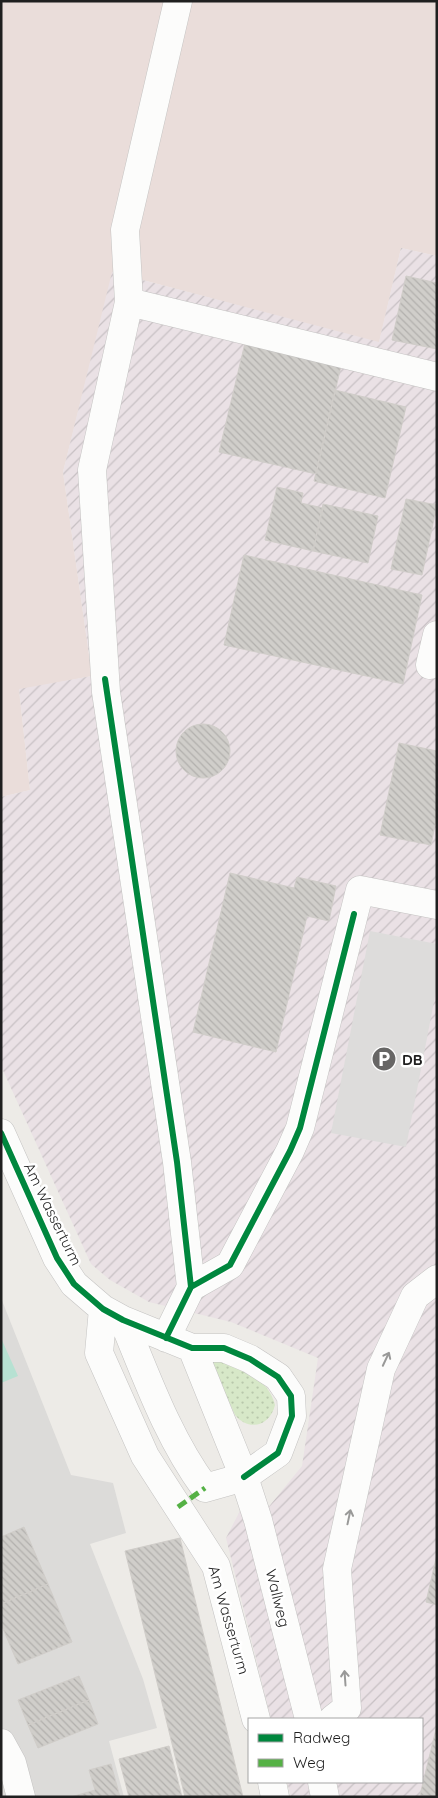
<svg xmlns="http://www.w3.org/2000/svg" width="438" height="1798" viewBox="0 0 438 1798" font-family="Quicksand,sans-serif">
<defs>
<pattern id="industrial-furrows" width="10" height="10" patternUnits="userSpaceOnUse" patternTransform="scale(1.25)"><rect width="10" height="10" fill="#eae1e5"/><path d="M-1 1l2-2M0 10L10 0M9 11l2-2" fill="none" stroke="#c8c1c4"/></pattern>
<pattern id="grass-dots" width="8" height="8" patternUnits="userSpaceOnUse" patternTransform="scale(1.25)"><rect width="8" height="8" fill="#d7e8c8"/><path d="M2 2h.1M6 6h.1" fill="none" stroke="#b8c7ab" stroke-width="1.8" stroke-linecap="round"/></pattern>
<pattern id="building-back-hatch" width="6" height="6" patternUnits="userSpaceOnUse" patternTransform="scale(1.25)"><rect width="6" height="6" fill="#d0ceca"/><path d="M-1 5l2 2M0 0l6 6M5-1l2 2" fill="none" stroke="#b2b0ad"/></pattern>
</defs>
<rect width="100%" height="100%" fill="#edebe7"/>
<path fill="#dcdbd9" d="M1,1298L71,1475L113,1483L126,1533L90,1544L143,1679L157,1728L109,1741L124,1797H1Z"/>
<path fill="#eaddda" d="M1,1H437V256L401,248L379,343L113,272L63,472L92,676L19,690L30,790L1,797Z"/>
<path fill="url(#industrial-furrows)" d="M401,248L437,256V1797H291L287,1782H422V1719H271L226,1538L244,1503L258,1520L302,1466L318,1358L231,1322L149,1302L110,1280L91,1264L1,1066V797L30,790L19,689L92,676L63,472L112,272L379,342Z"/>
<path fill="url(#grass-dots)" d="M214,1357C238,1367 268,1376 275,1405C270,1426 249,1432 235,1415L211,1363Z"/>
<path fill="#b6e1d2" d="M1,1338L18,1376L1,1383Z"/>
<path fill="#dddcdb" d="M370,931L437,944V986L406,1147L331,1133Z"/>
<path fill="url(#building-back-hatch)" stroke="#d0cdc9" d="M406,276L437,283V349L392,340Z
M245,343L341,366L316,474L219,452Z
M335,390L406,407L385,498L314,481Z
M277,487L303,493L301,503L323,508L313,551L265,540Z
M406,499L437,505L422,575L391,569Z
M323,504L378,516L368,563L313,551Z
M244,555L422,595L403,684L224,645Z
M176 751a27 27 0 1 1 54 0a27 27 0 1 1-54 0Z
M399,743L437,751V815L431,845L380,835Z
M230,873L294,888L297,877L336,886L329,921L307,916L276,1052L193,1032Z
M24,1527L48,1584L1,1604V1537Z
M180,1538L243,1797H185L125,1551Z
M437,1554V1605L426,1602Z
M48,1584L72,1642L18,1664L1,1624V1604Z
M79,1676L89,1700L28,1725L18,1700Z
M89,1700L98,1724L38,1748L28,1725Z
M437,1725V1797H430L420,1795Z
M169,1746L182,1797H129L119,1759Z
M111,1764L120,1797H71L95,1790L89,1770Z"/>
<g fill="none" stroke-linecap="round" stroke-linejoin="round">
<defs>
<path id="minor" d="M129,302L437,377
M430,665L437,635
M1,1133L57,1258L74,1284L103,1309L123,1320L192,1348H224L250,1359L278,1377L291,1396L292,1416L278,1453L244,1477L205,1488C168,1438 147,1378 123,1320
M191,1287L230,1265L290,1151L300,1128L360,890L437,905
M103,1309L99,1353L145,1456L216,1566L256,1719
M166,1338L191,1287L177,1162L106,692L92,470L129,302L125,230L178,1
M192,1348L244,1477L258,1520L309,1719
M333,1719L347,1708L337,1569L381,1369L415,1296L437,1279
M1,1743L12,1763L21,1797
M272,1782L275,1797
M322,1782L325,1797"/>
</defs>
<use href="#minor" stroke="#c4c3c2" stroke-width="29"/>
<use href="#minor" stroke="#fcfcfb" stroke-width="28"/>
<path stroke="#55b145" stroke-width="5" stroke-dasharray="10 5" stroke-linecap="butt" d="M178,1507L205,1488"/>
<defs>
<path id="cycleway" d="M105,679L177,1162L191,1287L166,1338
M1,1133L57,1258L74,1284L103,1309L123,1320L192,1348H224L250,1359L278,1377L291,1396L292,1416L278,1453L244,1477
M191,1287L230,1265L290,1151L300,1128L354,914"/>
</defs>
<use href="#cycleway" stroke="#fff" stroke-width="9"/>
<use href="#cycleway" stroke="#00873e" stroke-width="6"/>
</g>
<defs><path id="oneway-shaft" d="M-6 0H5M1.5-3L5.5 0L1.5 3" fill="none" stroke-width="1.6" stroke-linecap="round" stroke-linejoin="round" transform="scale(1.25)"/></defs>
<g stroke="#999998">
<use href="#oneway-shaft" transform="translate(386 1359) rotate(-65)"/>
<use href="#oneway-shaft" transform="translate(349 1517) rotate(-78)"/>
<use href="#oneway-shaft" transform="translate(345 1678) rotate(-94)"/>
</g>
<defs>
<symbol id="parking-disc" viewBox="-11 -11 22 22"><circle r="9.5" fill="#676665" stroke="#fff"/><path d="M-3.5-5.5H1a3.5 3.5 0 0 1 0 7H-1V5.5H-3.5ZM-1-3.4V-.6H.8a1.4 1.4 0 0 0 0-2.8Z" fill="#fff"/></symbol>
</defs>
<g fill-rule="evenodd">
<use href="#parking-disc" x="370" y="1045" width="28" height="28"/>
</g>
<g text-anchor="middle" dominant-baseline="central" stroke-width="5" stroke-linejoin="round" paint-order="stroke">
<g font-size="15" font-weight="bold" fill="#1f1f1f" stroke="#fff" text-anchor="start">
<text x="402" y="1059">DB</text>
</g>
<g font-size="15" fill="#1f1f1f" stroke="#fff">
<text transform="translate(53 1214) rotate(64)">Am Wasserturm</text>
<text transform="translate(278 1598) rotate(76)">Wallweg</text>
<text transform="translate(229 1620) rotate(74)">Am Wasserturm</text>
</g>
</g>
<rect width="438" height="1798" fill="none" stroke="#1f1f1f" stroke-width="5"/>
<rect x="248" y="1718" width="175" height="65" fill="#ffffff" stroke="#a5a5a5"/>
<rect x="258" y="1734" width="25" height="8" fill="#00873e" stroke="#a5a5a5"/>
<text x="293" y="1743" font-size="15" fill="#1f1f1f">Radweg</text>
<rect x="258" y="1759" width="25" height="8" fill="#55b145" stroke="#a5a5a5"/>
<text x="293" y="1768" font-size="15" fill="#1f1f1f">Weg</text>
</svg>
